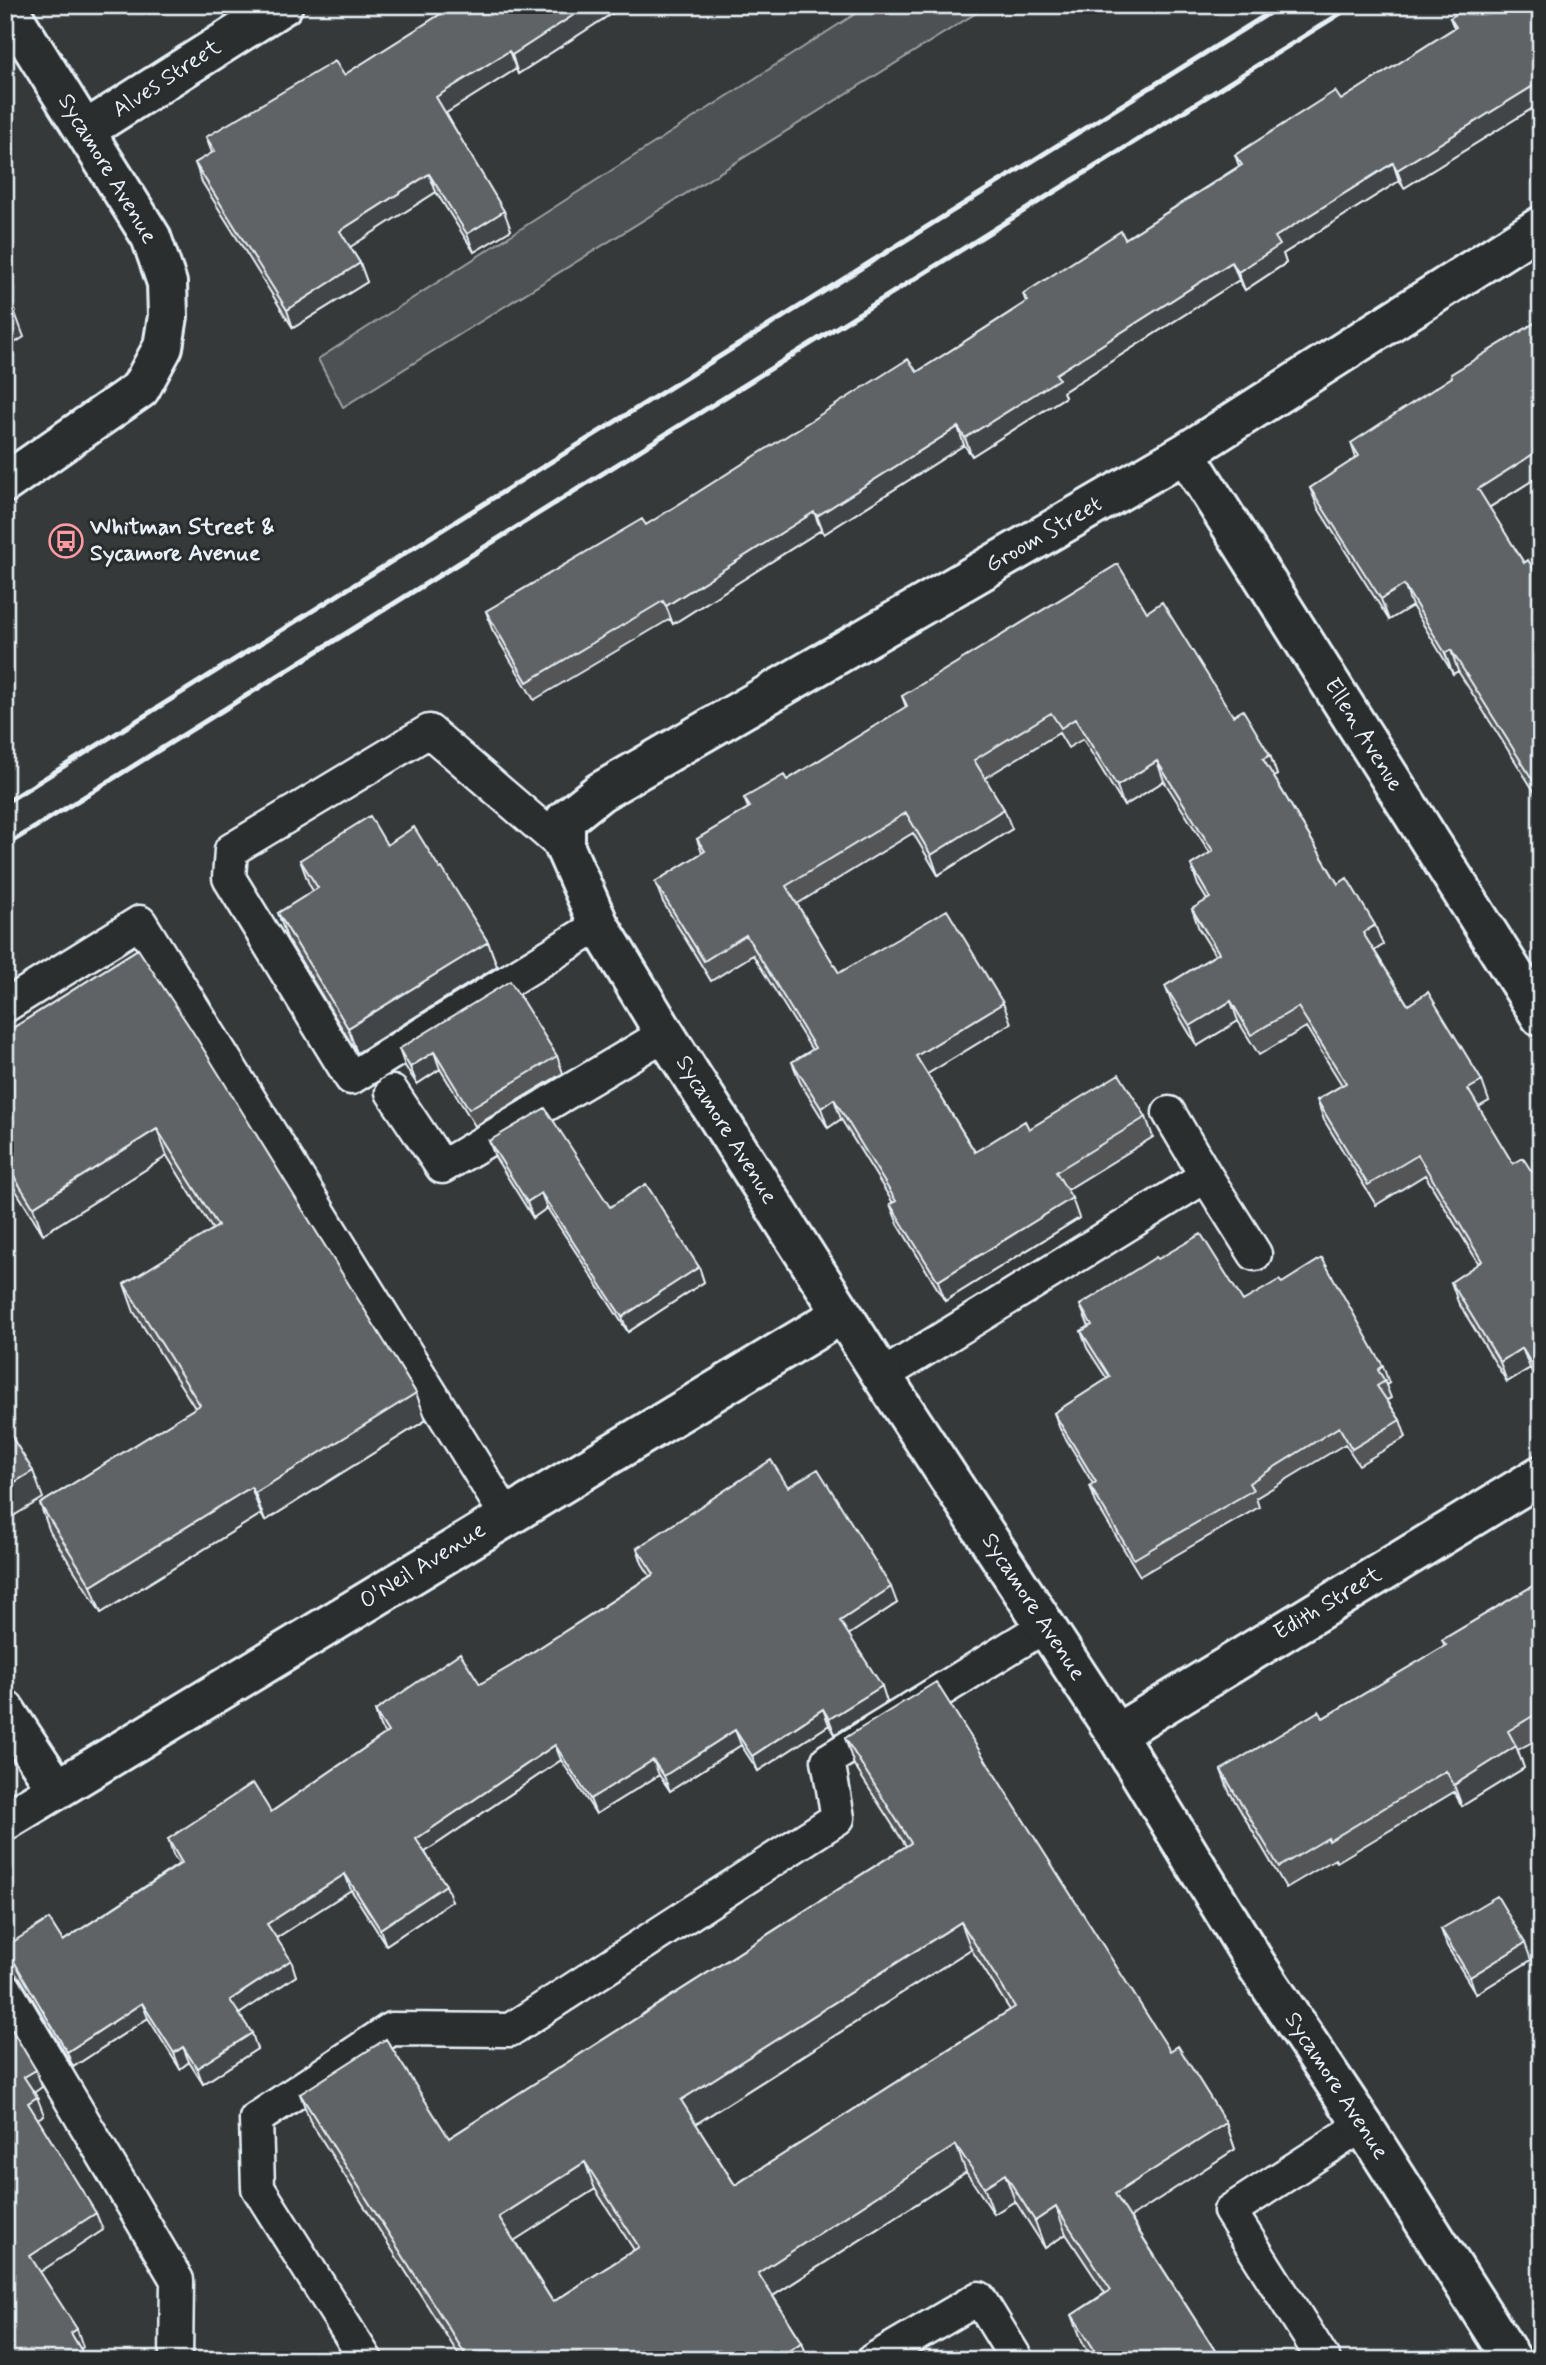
<svg xmlns="http://www.w3.org/2000/svg" width="1546" height="2365" viewBox="0 0 1546 2365" font-family="Mynerve,sans-serif">
<rect width="100%" height="100%" fill="#35393a"/>
<filter id="ink" filterUnits="userSpaceOnUse"><feTurbulence type="fractalNoise" baseFrequency=".0143" numOctaves="2"/><feDisplacementMap in="SourceGraphic" scale="14" xChannelSelector="R" yChannelSelector="G"/><feConvolveMatrix kernelMatrix="1 2 1 2 8 2 1 2 1" color-interpolation-filters="sRGB"/></filter>
<g filter="url(#ink)">
<path fill="#4d5152" stroke="#9aa1a5" stroke-width="2" d="M869,5H989L343,407L318,359Z"/>
<g fill="none" stroke-linecap="round" stroke-linejoin="round">
<defs>
<path id="lane" d="M565,848L429,731L231,850L229,878L351,1078L599,925
M5,1006L140,922L506,1515
M392,1092L442,1167L665,1034
M1206,1176L1255,1254
M882,1376L1206,1176L1169,1113
M5,1988L177,2280L176,2360
M366,2360L258,2188L256,2119L391,2029L510,2030L838,1818L828,1760L1045,1626
M873,2360L979,2298L1017,2360
M1324,2360L1230,2211L1363,2125"/>
<path id="street" d="M86,130L283,5
M1185,453L1541,1017
M5,1710L57,1789
M1116,1734L1541,1475
M5,1821L842,1314
M1512,2360L1363,2125L1257,1966L1116,1734L882,1376L665,1034L599,925L565,848V820L600,792L1185,453L1541,226"/>
<path id="secondary" d="M5,483L140,389L163,347L168,316L167,283L151,237L6,5"/>
</defs>
<use href="#lane" stroke="#e8f1f8" stroke-width="37"/>
<use href="#street" stroke="#e8f1f8" stroke-width="44"/>
<use href="#secondary" stroke="#e8f1f8" stroke-width="44"/>
<use href="#lane" stroke="#2a2d2e" stroke-width="32"/>
<use href="#street" stroke="#2a2d2e" stroke-width="38"/>
<use href="#secondary" stroke="#2a2d2e" stroke-width="38"/>
<path stroke="#e8f1f8" stroke-width="5" d="M5,803L1282,5
M5,846L1354,5"/>
</g>
<path fill="#525557" stroke="#e8f1f8" stroke-width="2" fill-rule="evenodd" d="M455,5H625L518,74L516,69L446,113L511,230L474,252L436,192L350,247L360,263L367,282L293,328L202,182L195,163L212,153L206,137L344,75Z
M1541,5V103L1404,188L1399,181L1283,254L1286,263L1245,290L1239,280L1063,392L1065,397L972,456L964,445L824,534L821,530L673,624L670,619L534,700L492,629L486,611L646,525L917,372L1026,302L1023,294L1125,239L1239,166L1235,155L1341,100L1454,28L1450,18Z
M1351,443L1541,475L1489,508L1524,563L1541,582V802L1458,671L1453,674L1412,606L1389,620L1318,508L1310,488L1356,458Z
M1147,612L1233,716L1270,755L1277,775L1274,777L1338,884L1383,945L1374,950L1408,1005L1489,1101L1478,1107L1513,1164L1541,1186V1387L1530,1368L1507,1382L1458,1302L1451,1282L1479,1264L1425,1175L1376,1205L1324,1120L1317,1100L1342,1085L1306,1027L1259,1055L1238,1021L1197,1046L1173,1006L1165,986L1215,955L1199,929L1192,909L1207,900L1198,885L1191,865L1210,853L1164,781L1124,806L1083,739L1068,748L1059,733L985,778L1012,829L938,875L913,833L797,904L839,973L1011,1023L927,1074L975,1152L1029,1129L1146,1117L1153,1137L1067,1190L1079,1218L945,1301L898,1224L890,1204L893,1203L841,1119L828,1128L800,1082L792,1062L812,1050L753,955L711,981L663,902L655,882L702,853L697,839L748,808L744,798L787,780L906,707L902,696Z
M387,845L440,869L488,942L497,966L357,1053L287,938L278,913L313,891L309,884L300,860Z
M138,949L416,1393L426,1420L265,1521L261,1514L101,1613L50,1532L40,1504L195,1408L134,1312L124,1284L213,1230L167,1156L43,1234L5,1173V1033Z
M399,1049L557,1056L563,1073L475,1126L440,1069L417,1084L405,1066Z
M489,1141L610,1207L699,1267L704,1282L628,1332L547,1208L533,1218L495,1157Z
M1158,1259L1243,1301L1282,1283L1389,1383L1386,1385L1391,1398L1387,1400L1400,1420L1406,1437L1359,1465L1345,1444L1256,1498L1259,1507L1140,1576L1096,1503L1090,1486L1093,1484L1060,1429L1054,1413L1107,1379L1087,1348L1081,1331L1089,1327L1080,1305Z
M788,1487L897,1603L848,1635L887,1702L835,1734L829,1725L758,1771L741,1745L670,1791L659,1775L596,1814L561,1760L425,1852L452,1901L386,1945L351,1890L276,1938L296,1976L239,2014L257,2049L203,2084L189,2062L180,2069L148,2018L73,2067L20,1978L13,1972H5V1947L63,1941L179,1864L173,1855L168,1839L271,1812L385,1734L380,1727L375,1711L480,1684L511,1666L650,1576L642,1563L637,1548Z
M1541,1581V1737L1518,1750L1524,1768L1462,1806L1454,1792L1337,1862L1335,1859L1286,1888L1229,1791L1221,1770L1323,1718L1445,1646L1442,1640Z
M845,1738L1170,2051L1226,2123L1235,2149L1130,2217L1221,2360H1093L1082,2341L1072,2315L1105,2293L1066,2234L1045,2248L1015,2201L994,2214L966,2172L773,2296L802,2342L808,2360H462L310,2121L300,2094L449,2138L906,1846L854,1765ZM971,1949L1010,2010L735,2185L696,2124ZM595,2189L634,2250L553,2302L514,2240Z
M1441,1929L1531,1960L1476,1994L1447,1946Z"/>
<path fill="#424547" stroke="#e8f1f8" stroke-width="2" d="M589,5H625L518,74L512,55Z
M509,51L516,69L443,115L436,97Z
M1541,81V103L1404,188L1397,170Z
M1393,163L1399,181L1283,254L1286,263L1245,290L1238,272L1275,237Z
M429,174L436,192L347,249L340,231Z
M504,211L511,230L474,252L467,234Z
M1232,262L1239,280L1063,392L1065,397L972,456L965,438L1056,374Z
M360,263L367,282L293,328L287,310Z
M14,310L24,337L5,349V316Z
M958,427L964,445L824,534L817,516Z
M1541,449V475L1485,510L1478,489Z
M814,512L821,530L673,624L666,606Z
M1404,585L1412,606L1389,620L1381,599Z
M1451,650L1458,671L1453,674L1445,653Z
M1270,755L1277,775L1270,779L1263,759Z
M1157,761L1164,781L1124,806L1117,786Z
M1004,809L1012,829L938,875L931,855Z
M1375,925L1383,945L1371,953L1363,933Z
M488,942L497,966L357,1053L348,1028Z
M1231,1001L1238,1021L1197,1046L1190,1026Z
M1003,1003L1011,1023L924,1076L916,1056Z
M434,1052L440,1069L417,1084L410,1067Z
M1482,1081L1489,1101L1475,1109L1468,1089Z
M834,1099L841,1119L828,1128L821,1108Z
M157,1129L167,1156L43,1234L33,1207Z
M541,1193L547,1208L533,1218L527,1202Z
M1072,1198L1079,1218L945,1301L938,1281Z
M699,1267L704,1282L628,1332L622,1317Z
M1522,1348L1530,1368L1507,1382L1500,1362Z
M1383,1366L1389,1383L1386,1385L1378,1370Z
M416,1393L426,1420L265,1521L255,1493Z
M33,1471L43,1498L5,1521V1488Z
M251,1487L261,1514L101,1613L91,1586Z
M891,1587L897,1603L845,1637L840,1621Z
M882,1686L887,1702L835,1734L829,1719Z
M823,1709L829,1725L758,1771L752,1756Z
M735,1730L741,1745L670,1791L664,1776Z
M555,1745L561,1760L422,1854L416,1839Z
M1516,1746L1524,1768L1462,1806L1454,1785Z
M653,1760L659,1775L596,1814L590,1799Z
M345,1874L351,1890L273,1940L267,1924Z
M446,1885L452,1901L386,1945L380,1929Z
M961,1922L971,1949L691,2127L681,2100Z
M1525,1943L1531,1960L1476,1994L1470,1977Z
M291,1960L296,1976L236,2016L230,2000Z
M142,2003L148,2018L73,2067L67,2052Z
M252,2033L257,2049L203,2084L197,2068Z
M183,2047L189,2062L180,2069L174,2053Z
M36,2070L42,2087L31,2095L24,2077Z
M37,2097L44,2115L34,2121L28,2103Z
M1226,2123L1235,2149L1125,2221L1115,2194Z
M956,2145L966,2172L768,2299L758,2273Z
M585,2162L595,2189L509,2244L499,2217Z
M1005,2174L1015,2201L994,2214L984,2187Z
M1056,2207L1066,2234L1045,2248L1035,2221Z
M96,2213L103,2230L37,2274L30,2256Z
M77,2329L83,2347L77,2351L71,2333Z
M802,2342L808,2360H775Z"/>
<path fill="#5f6365" stroke="#e8f1f8" stroke-width="2" fill-rule="evenodd" d="M455,5H589L512,55L509,51L436,97L504,211L467,234L429,174L340,231L360,263L287,310L195,163L215,151L206,137L335,61L344,75Z
M1470,5H1541V81L1397,170L1393,163L1275,237L1280,245L1238,272L1232,262L1056,374L1059,379L965,438L958,427L817,516L814,512L666,606L663,601L527,682L486,611L642,519L646,525L908,359L917,372L1028,301L1023,294L1121,231L1125,239L1242,165L1235,155L1335,91L1341,100L1456,27L1450,18Z
M5,294L14,310L5,316Z
M1541,319V449L1478,489L1524,563L1528,560L1541,582V793L1451,650L1445,653L1404,585L1381,599L1310,488L1359,456L1351,443L1452,377L1451,374Z
M1118,564L1147,612L1162,602L1233,716L1243,710L1270,755L1263,759L1338,884L1347,878L1375,925L1363,933L1408,1005L1428,992L1482,1081L1468,1089L1513,1164L1523,1158L1541,1186V1369L1536,1372L1522,1348L1500,1362L1451,1282L1482,1261L1418,1155L1368,1185L1317,1100L1346,1083L1298,1007L1251,1035L1231,1001L1190,1026L1165,986L1219,953L1192,909L1210,898L1191,865L1213,851L1157,761L1117,786L1075,719L1061,728L1051,713L974,760L1004,809L931,855L906,813L786,886L839,973L947,910L1003,1003L916,1056L975,1152L1025,1121L1029,1129L1119,1074L1146,1117L1056,1172L1072,1198L938,1281L890,1204L896,1201L834,1099L821,1108L792,1062L815,1048L746,935L704,961L655,882L705,851L697,839L750,807L744,798L784,775L787,780L907,706L902,696Z
M370,816L387,845L414,827L440,869L442,868L488,942L348,1028L278,913L318,888L300,860Z
M138,949L191,1029L416,1393L255,1493L251,1487L91,1586L40,1504L200,1405L124,1284L218,1226L157,1129L33,1207L5,1162V1033Z
M510,981L557,1056L469,1109L434,1052L410,1067L399,1049Z
M545,1108L610,1207L646,1184L699,1267L622,1317L541,1193L527,1202L489,1141Z
M1201,1234L1243,1301L1279,1280L1282,1283L1322,1258L1383,1366L1378,1370L1385,1381L1377,1386L1400,1420L1352,1449L1339,1427L1249,1483L1253,1490L1134,1559L1090,1486L1096,1482L1054,1413L1110,1377L1081,1331L1092,1325L1080,1305L1156,1257L1158,1259Z
M5,1426L33,1471L5,1488Z
M771,1460L788,1487L818,1469L891,1587L840,1621L882,1686L829,1719L823,1709L752,1756L735,1730L664,1776L653,1760L590,1799L555,1745L416,1839L446,1885L380,1929L345,1874L267,1924L291,1960L230,2000L252,2033L197,2068L183,2047L174,2053L142,2003L67,2052L15,1963L8,1956H5V1947L49,1919L63,1941L182,1863L168,1839L253,1783L271,1812L388,1732L375,1711L460,1653L480,1684L511,1666L654,1574L637,1548Z
M1541,1581V1711L1508,1731L1516,1746L1454,1785L1446,1771L1329,1841L1328,1838L1279,1867L1221,1770L1319,1711L1323,1718L1446,1645L1442,1640Z
M936,1682L1170,2051L1178,2046L1226,2123L1115,2194L1221,2360H1101L1072,2315L1111,2290L1056,2207L1035,2221L1005,2174L984,2187L956,2145L758,2273L802,2342L775,2360H469L300,2094L386,2039L449,2138L911,1843L845,1738ZM961,1922L1015,2007L735,2185L681,2100ZM585,2162L639,2247L553,2302L499,2217Z
M1497,1896L1525,1943L1470,1977L1441,1929Z
M5,2018L36,2070L24,2077L37,2097L28,2103L96,2213L30,2256L77,2329L71,2333L87,2360H5Z"/>
</g>
<defs>
<symbol id="bus-ring" viewBox="-11 -11 22 22"><circle r="9.5" fill="#2a2d2e" stroke="#ff9aa2" stroke-width="1.5"/><path d="M-5-6H5V4H4V6H2V4H-2V6H-4V4H-5ZM-3.5-4V0h7V-4ZM-3.5 1.2v1.5H-2V1.2ZM2 1.2v1.5H3.5V1.2Z" fill="#ff9aa2"/></symbol>
</defs>
<g fill-rule="evenodd">
<use href="#bus-ring" x="47" y="522" width="38" height="38"/>
</g>
<g text-anchor="middle" dominant-baseline="central" stroke-width="6" stroke-linejoin="round" paint-order="stroke">
<g font-size="23" fill="#e8f1f8" stroke="#2a2d2e">
<text transform="translate(167 79) rotate(-33)">Alves Street</text>
<text transform="translate(107 169) rotate(59)">Sycamore Avenue</text>
<text transform="translate(1044 535) rotate(-30)">Groom Street</text>
<text transform="translate(1363 735) rotate(58)">Ellen Avenue</text>
<text transform="translate(726 1130) rotate(58)">Sycamore Avenue</text>
<text transform="translate(423 1566) rotate(-32)">O'Neil Avenue</text>
<text transform="translate(1328 1604) rotate(-31)">Edith Street</text>
<text transform="translate(1033 1607) rotate(57)">Sycamore Avenue</text>
<text transform="translate(1336 2086) rotate(57)">Sycamore Avenue</text>
</g>
<g font-size="23" font-weight="bold" fill="#e8f1f8" stroke="#2a2d2e" text-anchor="start">
<text x="90" y="528">Whitman Street &amp;<tspan x="90" dy="26">Sycamore Avenue</tspan></text>
</g>
</g>
<rect width="1546" height="2365" fill="none" stroke="#2a2d2e" stroke-width="28"/>
<rect x="14" y="14" width="1518" height="2337" fill="none" stroke="#e8f1f8" stroke-width="2.5" filter="url(#ink)"/>
</svg>
